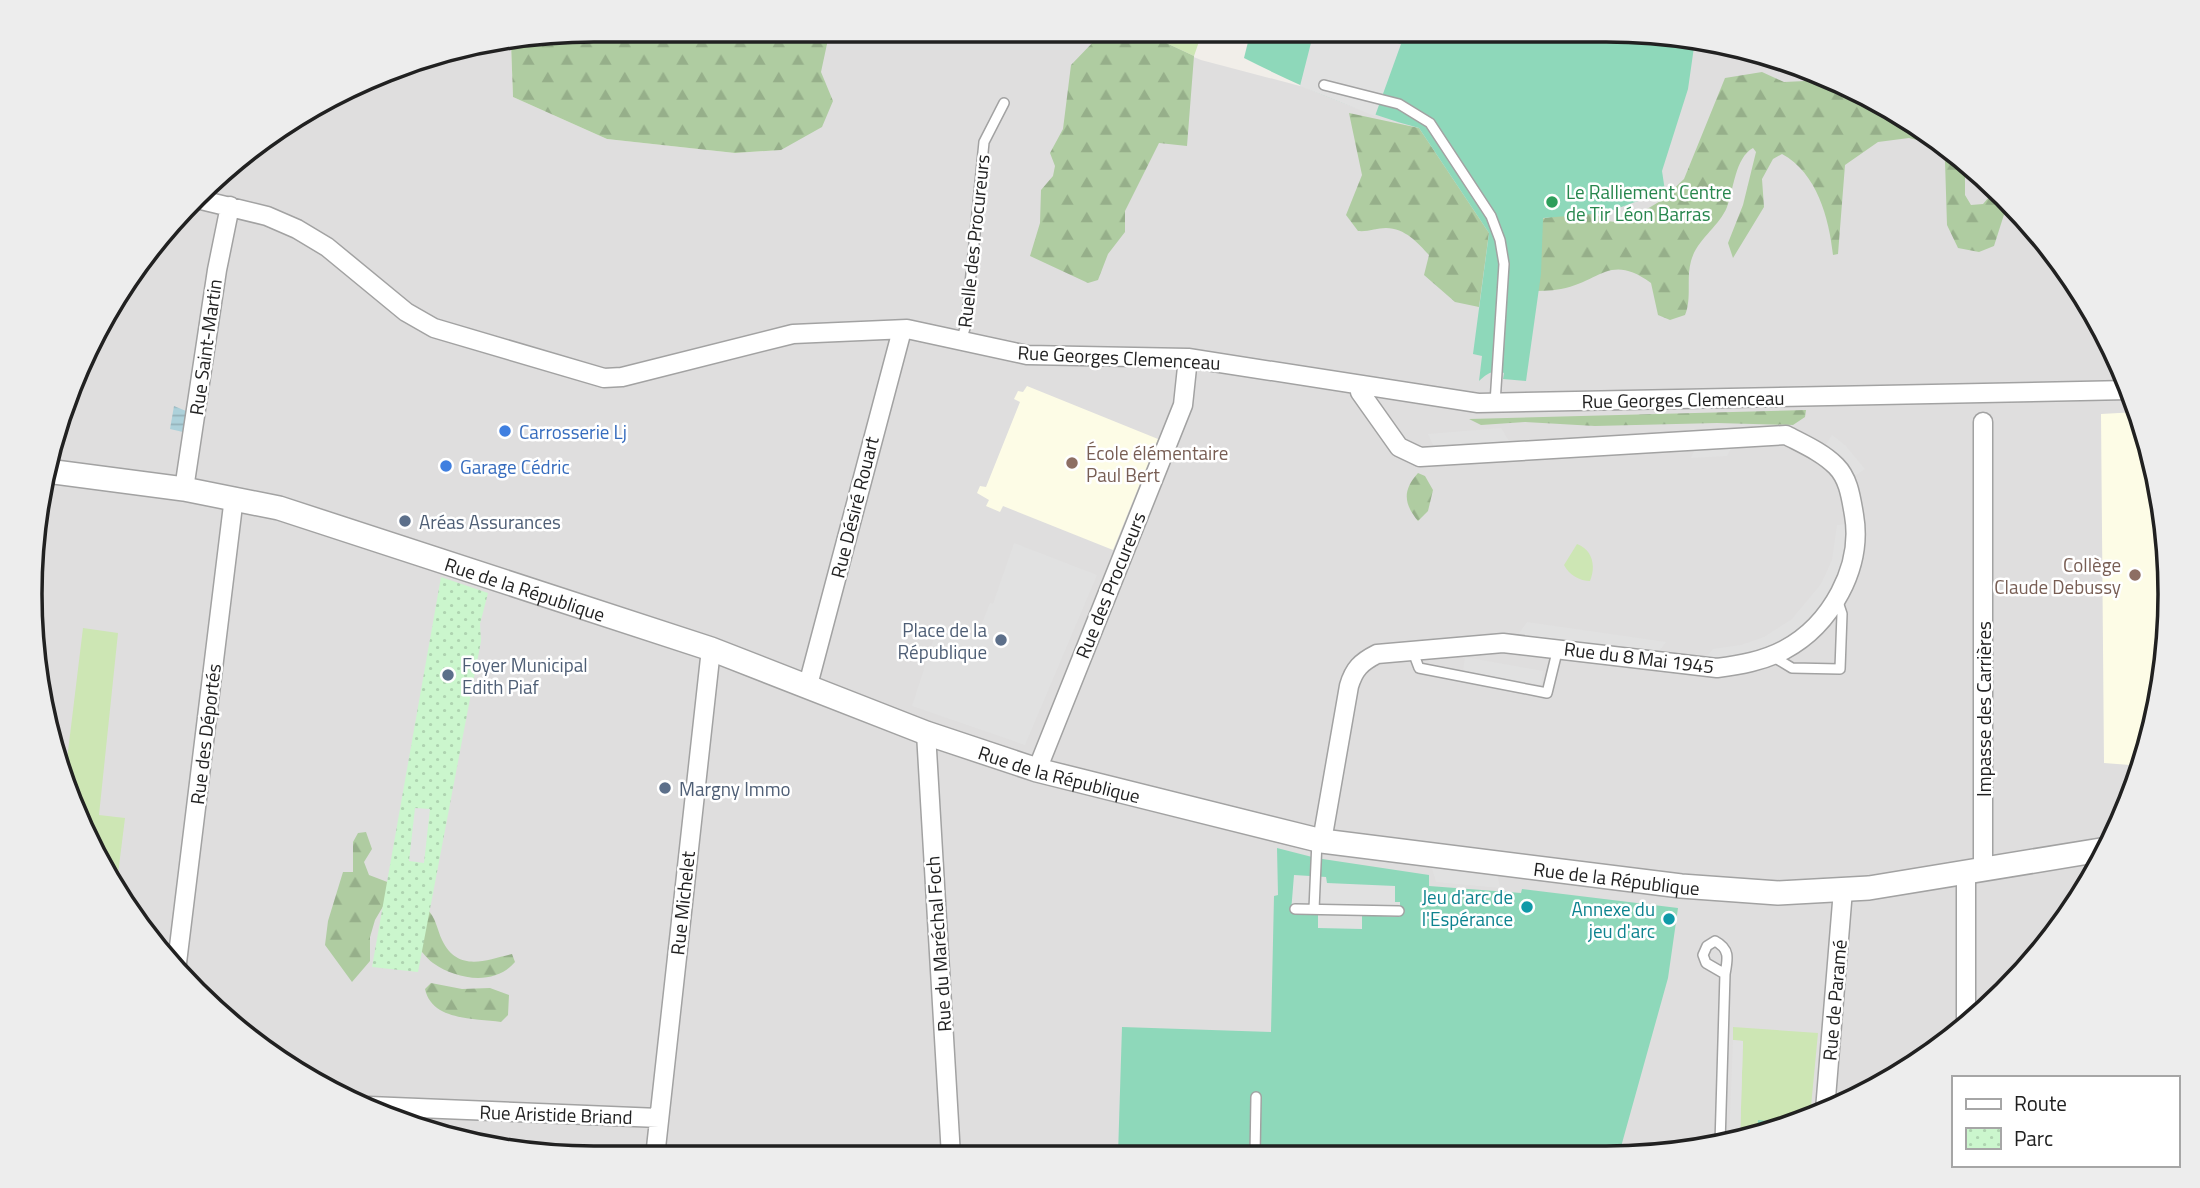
<svg xmlns="http://www.w3.org/2000/svg" width="2200" height="1188" viewBox="0 0 2200 1188" font-family="'Titillium Web',sans-serif">
<defs>
<pattern id="forest-firs" width="22" height="20" patternUnits="userSpaceOnUse" patternTransform="scale(1.75)"><rect width="22" height="20" fill="#afcca1"/><path d="M5 1l3.5 6h-7zM16 11l3.5 6h-7z" fill="#96af8a"/></pattern>
<pattern id="park-dots" width="8" height="8" patternUnits="userSpaceOnUse" patternTransform="scale(1.75)"><rect width="8" height="8" fill="#cbf6cd"/><path d="M2 2h.1M6 6h.1" fill="none" stroke="#aed3b0" stroke-width="1.8" stroke-linecap="round"/></pattern>
<pattern id="water-rules" width="6" height="5" patternUnits="userSpaceOnUse" patternTransform="scale(1.75)"><rect width="6" height="5" fill="#add1da"/><path d="M0 2.5h6" fill="none" stroke="#95b3bb"/></pattern>
</defs>
<rect width="100%" height="100%" fill="#f1eee9"/>
<path fill="#dfdede" d="M776,30H1128L1201,60L1300,86L1643,31L1752,49L1888,105L1978,170L2053,250L2112,344L2151,448L2169,557L2165,667L2140,775L2095,876L2030,966L1919,1063L1788,1128L1679,1153L558,1157L448,1139L312,1083L170,966L73,810L31,631L49,448L125,281L250,147L412,60L511,43L513,97L607,139L735,153L781,150Z"/>
<path fill="#fdfce6" d="M1027,386L1158,439L1113,550L1003,506L1000,512L986,506L989,500L977,493L980,486L986,487L1020,402L1014,399L1018,391L1023,392Z
M2137,412L2151,448L2169,557L2165,667L2143,766L2104,763L2101,414Z"/>
<path fill="#cde6b4" d="M1094,30H1203L1194,56L1160,40L1096,39Z
M1577,544C1593,550 1596,566 1590,581C1580,581 1569,575 1564,565Z
M83,628L118,633L99,815L125,818L117,882L73,810L65,776Z
M1733,1027L1818,1033L1810,1117L1788,1128L1740,1139L1743,1041L1733,1040Z"/>
<path fill="url(#forest-firs)" d="M594,30H830L821,72L833,101L822,127L781,150L735,153L607,139L513,97L511,43Z
M1096,39L1160,40L1194,56L1187,146L1159,143L1125,211V232L1108,254L1098,280L1088,283L1030,256L1040,223L1041,190L1053,176L1055,166L1050,153L1063,129L1071,65Z
M1762,72L1784,82L1826,80L1888,105L1965,160V195L1971,205L1983,204L1996,189L2008,202L1994,246L1979,252L1958,248L1947,225L1945,161L1933,144L1909,138L1878,142L1845,165L1838,254L1833,255C1829,218 1817,173 1782,154L1773,159L1762,179L1764,207L1733,258L1728,243L1743,205L1756,152L1753,148C1735,158 1734,189 1727,207C1719,227 1697,239 1691,261C1686,279 1692,298 1685,315L1670,320L1658,315L1651,283C1610,253 1601,281 1561,289C1550,291 1538,291 1528,291L1540,219L1589,210L1607,221L1624,223L1662,200L1684,179L1725,78Z
M1349,113L1419,128L1489,233L1479,307L1455,302L1424,275L1429,255C1418,243 1405,228 1386,228C1377,228 1368,232 1358,231L1346,215L1362,175Z
M1806,410L1805,417L1793,425L1717,423L1595,426L1525,422L1481,425L1469,419Z
M1418,473L1425,476L1433,490L1428,511L1418,521C1404,504 1402,491 1418,473Z
M366,832L372,849L364,862L369,875L390,883L391,893L375,920L370,937V961L352,982L325,945L328,921L343,872H353V842L358,833Z
M427,909C436,918 437,929 442,940C458,973 486,960 512,954L515,962C495,986 457,980 433,963C426,958 420,949 414,942Z
M431,983L462,989L490,988L509,995L508,1015L501,1022C474,1018 432,1021 425,989Z"/>
<path fill="url(#park-dots)" d="M441,577L488,593L480,624L481,641L418,972L372,967Z"/>
<path fill="#8ed8ba" d="M1251,30L1642,31L1695,40L1688,89L1662,171L1665,191L1605,213L1543,218L1541,274L1526,381L1503,379L1504,373C1493,369 1487,374 1479,381L1482,356L1473,354L1489,233L1419,128C1357,111 1301,87 1244,58Z
M1277,848L1316,858L1429,875V886L1521,893L1522,889L1678,908L1668,978L1619,1154L1118,1155L1122,1027L1271,1032L1274,896L1278,895Z
M1758,1120L1797,1124L1752,1137V1131H1757Z"/>
<path fill="#e1e1e1" d="M1314,31H1352L1401,44L1375,116L1300,86Z
M1501,428L1509,441L1435,449L1428,434Z
M1832,435L1845,445L1865,469L1852,478L1825,446Z
M1734,443L1727,456L1691,458L1697,445Z
M1850,524L1849,549L1836,587L1814,618L1785,642L1745,658L1704,660L1713,649L1741,645L1764,637L1792,619L1821,584L1832,560L1837,525Z
M1014,543L1097,575L1025,745L912,706L939,623L977,636L990,603L993,604Z
M1527,622L1666,642L1657,654L1518,635Z
M1465,657L1543,671L1541,685L1463,671Z
M415,808L430,809L424,863L409,861Z
M1431,865L1497,873L1500,888L1436,882Z
M1294,875L1326,877L1327,883L1395,886V902H1400V917L1362,915V929L1318,928V914L1291,912Z
M1733,1040L1743,1041L1740,1139L1729,1142Z"/>
<path fill="url(#water-rules)" d="M174,406L186,411L183,432L170,429Z"/>
<g fill="none" stroke-linecap="round" stroke-linejoin="round">
<defs>
<path id="service" d="M1324,85L1399,104L1430,123L1491,216L1500,240L1504,264L1495,403
M961,341L966,325L984,142L1004,103
M1413,652L1419,668L1547,693L1558,648
M1772,656L1792,668L1840,669L1842,614L1837,599
M1295,909L1399,911
M1314,909L1317,841
M1720,1144L1725,974C1728,958 1730,949 1715,941L1707,946L1703,955L1706,963L1725,974
M1255,1155L1256,1097"/>
<path id="minor" d="M201,200L267,216L297,229L327,247L406,312L434,328L604,378L622,377L793,334L907,329L1027,355L1188,358L1478,403L2129,390
M184,489L217,270L230,206
M808,685L902,330
M926,733L951,1156
M1037,770L1183,405L1188,358
M1322,841L1349,686C1354,669 1361,662 1377,654L1503,643L1717,668C1740,665 1763,661 1784,650C1831,625 1863,567 1854,515C1851,498 1849,479 1836,466C1822,452 1803,444 1786,435L1420,457L1399,447L1360,392L1359,385
M1983,870V422
M176,971L234,497
M1966,1023V873
M369,1106L659,1118
M1825,1110L1843,890
M655,1157L711,649"/>
<g id="tertiary">
<path id="s1" d="M47,471L184,489L279,508L711,649L926,733L1037,770L1322,841L1681,886L1778,893L1869,888L2107,849"/>
</g>
</defs>
<use href="#service" stroke="#a2a2a2" stroke-width="12"/>
<use href="#minor" stroke="#a2a2a2" stroke-width="21"/>
<use href="#tertiary" stroke="#a2a2a2" stroke-width="26"/>
<use href="#service" stroke="#fff" stroke-width="9"/>
<use href="#minor" stroke="#fff" stroke-width="18"/>
<use href="#tertiary" stroke="#fff" stroke-width="23"/>
</g>
<circle fill="#2e9e5b" stroke="#fff" stroke-width="2.5" cx="1552" cy="202" r="7"/>
<g fill="#3f7fe0" stroke="#fff" stroke-width="2.5">
<circle cx="505" cy="431" r="7"/>
<circle cx="446" cy="466" r="7"/>
</g>
<g fill="#8d6e63" stroke="#fff" stroke-width="2.5">
<circle cx="1072" cy="463" r="7"/>
<circle cx="2135" cy="575" r="7"/>
</g>
<g fill="#5c6f8a" stroke="#fff" stroke-width="2.5">
<circle cx="405" cy="521" r="7"/>
<circle cx="1001" cy="640" r="7"/>
<circle cx="448" cy="675" r="7"/>
<circle cx="665" cy="788" r="7"/>
</g>
<g fill="#0f9aa8" stroke="#fff" stroke-width="2.5">
<circle cx="1527" cy="907" r="7"/>
<circle cx="1669" cy="919" r="7"/>
</g>
<g text-anchor="middle" dominant-baseline="central" stroke-width="5" stroke-linejoin="round" paint-order="stroke">
<g font-size="19" fill="#27864d" stroke="#fff" text-anchor="start">
<text x="1566" y="191">Le Ralliement Centre<tspan x="1566" dy="22">de Tir Léon Barras</tspan></text>
</g>
<g font-size="19" fill="#212121" stroke="#fff">
<text transform="translate(973 241) rotate(-84)">Ruelle des Procureurs</text>
<text transform="translate(205 347) rotate(-82)">Rue Saint-Martin</text>
<text transform="translate(1119 357) rotate(3)">Rue Georges Clemenceau</text>
<text transform="translate(1683 399) rotate(-1)">Rue Georges Clemenceau</text>
<text transform="translate(854 507) rotate(-76)">Rue Désiré Rouart</text>
<text transform="translate(1110 585) rotate(-68)">Rue des Procureurs</text>
<text stroke="none"><textPath href="#s1" startOffset="494">Rue de la République</textPath></text>
<text transform="translate(1639 657) rotate(7)">Rue du 8 Mai 1945</text>
<text transform="translate(1983 709) rotate(-90)">Impasse des Carrières</text>
<text transform="translate(205 734) rotate(-83)">Rue des Déportés</text>
<text stroke="none"><textPath href="#s1" startOffset="1060">Rue de la République</textPath></text>
<text stroke="none"><textPath href="#s1" startOffset="1628">Rue de la République</textPath></text>
<text transform="translate(682 903) rotate(-84)">Rue Michelet</text>
<text transform="translate(938 944) rotate(-94)">Rue du Maréchal Foch</text>
<text transform="translate(1834 1000) rotate(-85)">Rue de Paramé</text>
<text transform="translate(556 1114) rotate(2)">Rue Aristide Briand</text>
</g>
<g font-size="19" fill="#366cbe" stroke="#fff" text-anchor="start">
<text x="519" y="431">Carrosserie Lj</text>
<text x="460" y="466">Garage Cédric</text>
</g>
<g font-size="19" fill="#785e54" stroke="#fff" text-anchor="start">
<text x="1086" y="452">École élémentaire<tspan x="1086" dy="22">Paul Bert</tspan></text>
<text x="2121" y="564" text-anchor="end">Collège<tspan x="2121" dy="22">Claude Debussy</tspan></text>
</g>
<g font-size="19" fill="#4e5e75" stroke="#fff" text-anchor="start">
<text x="419" y="521">Aréas Assurances</text>
<text x="987" y="629" text-anchor="end">Place de la<tspan x="987" dy="22">République</tspan></text>
<text x="462" y="664">Foyer Municipal<tspan x="462" dy="22">Edith Piaf</tspan></text>
<text x="679" y="788">Margny Immo</text>
</g>
<g font-size="19" fill="#0d838f" stroke="#fff" text-anchor="end">
<text x="1513" y="896">Jeu d'arc de<tspan x="1513" dy="22">l'Espérance</tspan></text>
<text x="1655" y="908">Annexe du<tspan x="1655" dy="22">jeu d'arc</tspan></text>
</g>
</g>
<path d="M0 0H2200V1188H0ZM594 42H1606A552 552 0 0 1 2158 594V594A552 552 0 0 1 1606 1146H594A552 552 0 0 1 42 594V594A552 552 0 0 1 594 42Z" fill="#ededed" fill-rule="evenodd"/>
<path fill="none" stroke="#212121" stroke-width="3.5" d="M594 42H1606A552 552 0 0 1 2158 594V594A552 552 0 0 1 1606 1146H594A552 552 0 0 1 42 594V594A552 552 0 0 1 594 42Z"/>
<rect x="1952" y="1076" width="228" height="91" fill="#ffffff" stroke="#a6a6a6" stroke-width="2"/>
<rect x="1966" y="1099" width="35" height="10" fill="#ffffff" stroke="#a6a6a6" stroke-width="2"/>
<text x="2014" y="1111" font-size="21" fill="#212121">Route</text>
<rect x="1966" y="1128" width="35" height="21" fill="url(#park-dots)" stroke="#a6a6a6" stroke-width="2"/>
<text x="2014" y="1146" font-size="21" fill="#212121">Parc</text>
</svg>
